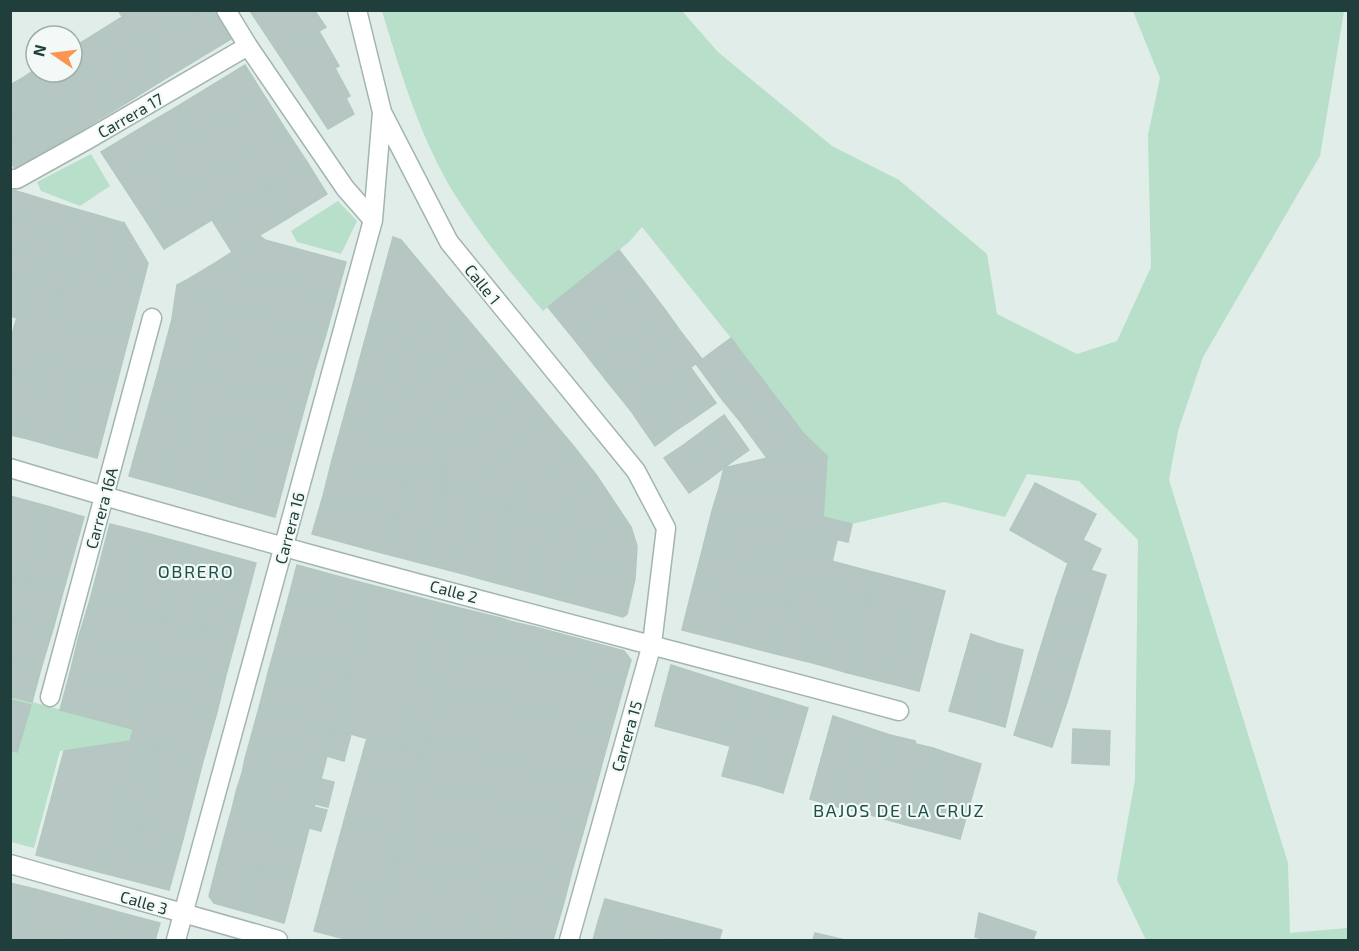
<svg xmlns="http://www.w3.org/2000/svg" width="1359" height="951" viewBox="0 0 1359 951" font-family="'Exo 2',sans-serif">
<rect width="100%" height="100%" fill="#e1ede9"/>
<path fill="#b8dfc9" d="M382,11H682L718,52L832,146L899,180L987,254L997,314L1077,354L1117,341L1151,267L1148,135L1160,78L1133,11H1344L1320,156L1203,357L1178,431L1169,480L1288,863L1290,933L1348,928V940H1146L1117,880L1135,780L1138,540L1079,481L1027,474L1005,517L944,502L852,524L823,517L827,456L803,433L731,338L642,227L629,242L543,311C512,275 482,237 457,198C421,141 401,74 382,11Z
M91,154L110,186L80,206L41,191L37,182Z
M338,201L357,221L341,254L297,242L291,231Z
M10,696L133,729L130,741L60,751L34,848L11,842Z"/>
<path fill="#b6c7c3" stroke="#b3c7c1" stroke-width="1.5" d="M118,10H203L141,47Z
M203,10H213L231,39L163,80L141,47Z
M314,10L326,27L280,56L250,11Z
M122,17L163,80L139,95L98,32Z
M319,31L339,66L335,68L350,96L346,98L354,114L328,129L280,56Z
M98,32L139,95L115,110L74,47Z
M74,47L115,110L90,125L55,72H72V48Z
M245,65L265,97L196,137L178,106Z
M36,69L78,133L66,140L24,77Z
M38,72H55L90,125L78,133Z
M24,77L66,140L54,147L12,84Z
M12,84L54,147L41,155L10,107V85Z
M265,97L286,130L179,194L158,159Z
M178,106L196,137L158,159L139,129Z
M10,107L41,155L29,162L10,133Z
M139,129L158,159L120,181L101,152Z
M286,130L307,162L164,249L143,216Z
M10,133L29,162L16,170L10,161Z
M158,159L179,194L143,216L120,181Z
M307,162L327,194L285,220L266,188Z
M266,188L285,220L232,252L212,220Z
M13,190L69,207L61,233L10,218V200Z
M69,207L97,215L83,269L54,261Z
M97,215L124,223L111,270L106,275L83,269Z
M10,218L61,233L54,261L10,249Z
M124,223L148,263L144,279L111,270Z
M259,235L265,240L346,262L336,298L215,263Z
M393,237L401,240L447,295L423,319L426,323L407,344L394,326L371,318Z
M10,249L70,266L62,293L10,278Z
M619,250L644,282L573,338L548,307Z
M215,263L336,298L326,334L216,304L185,281Z
M70,266L106,275L111,270L144,279L129,336L56,317Z
M10,278L27,283L17,318L10,316Z
M185,281L216,304L193,386L157,376L172,319L177,285Z
M644,282L666,311L595,366L573,338Z
M27,283L62,293L56,317L129,336L117,382L43,364L40,376L10,368V341Z
M447,295L470,322L398,397L372,432L360,429L407,344L426,323L423,319Z
M216,304L326,334L315,370L206,340Z
M666,311L681,332L610,385L595,366Z
M371,318L394,326L407,344L400,358L363,347Z
M470,322L501,359L423,425L415,444L372,432L398,397Z
M681,332L702,359L631,411L610,385Z
M731,338L745,357L710,383L696,364Z
M206,340L315,370L305,406L196,376Z
M363,347L400,358L379,395L352,388Z
M745,357L760,376L724,402L710,383Z
M501,359L525,388L448,453L423,425Z
M43,364L79,373L60,448L24,438Z
M10,368L40,376L24,438L10,435Z
M691,368L716,403L696,417L671,382Z
M79,373L117,382L97,458L60,448Z
M157,376L193,386L186,412L150,401Z
M196,376L305,406L295,442L186,412Z
M760,376L774,395L739,420L724,402Z
M671,382L696,417L675,431L651,397Z
M352,388L379,395L360,429L342,424Z
M525,388L550,418L460,495L441,490L448,453Z
M774,395L789,414L753,439L739,420Z
M651,397L675,431L655,446L631,411Z
M150,401L186,412L166,486L129,476Z
M186,412L223,422L202,496L166,486Z
M789,414L803,433L767,458L753,439Z
M724,415L749,450L729,464L705,429Z
M550,418L575,448L504,508L460,495Z
M223,422L259,432L239,507L202,496Z
M342,424L415,444L423,425L448,453L446,475L422,468L409,473L407,482L332,460Z
M705,429L729,464L709,479L685,444Z
M259,432L295,442L275,517L239,507Z
M803,433L827,456L767,458Z
M685,444L709,479L689,493L664,458Z
M575,448L597,476L550,514L549,521L504,508Z
M827,456L825,489L719,488L724,468L767,458Z
M332,460L407,482L397,516L323,496Z
M422,468L446,475L421,563L386,554L409,473Z
M597,476L631,527L584,529L549,521L550,514Z
M1035,483L1096,514L1083,540L1101,549L1091,570L1068,563L1010,530Z
M719,488L825,489L823,517L852,524L848,542L712,511Z
M441,490L477,500L456,572L421,563Z
M10,496L47,506L25,582L10,578Z
M323,496L397,516L386,554L312,534Z
M477,500L512,511L492,582L456,572Z
M47,506L84,517L63,592L25,582Z
M512,511L549,521L530,592L492,582Z
M712,511L837,540L832,562L805,554L803,560L706,535Z
M549,521L584,529L567,602L530,592Z
M110,524L146,533L126,609L90,600Z
M631,527L637,546L635,579L576,564L584,529Z
M146,533L183,543L163,619L126,609Z
M706,535L803,560L805,554L873,572L868,598L702,551Z
M183,543L219,553L200,629L163,619Z
M702,551L797,578L788,608L693,586Z
M219,553L256,563L243,612L207,603Z
M1068,563L1106,575L1095,610L1056,598Z
M576,564L635,579L627,614L623,617L567,602Z
M297,565L337,576L330,606L289,596Z
M873,572L916,583L888,683L848,673Z
M337,576L371,585L364,614L330,606Z
M10,577L63,592L53,629L10,617Z
M797,578L823,585L805,661L776,654Z
M916,583L945,591L919,691L888,683Z
M371,585L440,603L402,749L334,729Z
M823,585L845,592L824,666L805,661Z
M693,586L741,598L730,642L682,630Z
M845,592L868,598L848,673L824,666Z
M289,596L364,614L349,674L273,655Z
M741,598L788,608L776,654L730,642Z
M1056,598L1095,610L1086,639L1047,627Z
M90,600L163,619L153,656L79,636Z
M207,603L243,612L236,638L200,629Z
M440,603L464,609L424,755L402,749Z
M464,609L501,618L493,648L456,639Z
M10,617L53,629L42,665L10,656Z
M501,618L513,622L506,651L493,648Z
M163,619L236,638L226,675L153,656Z
M513,622L535,627L528,657L506,651Z
M535,627L580,639L572,668L528,657Z
M1047,627L1086,639L1078,665L1039,653Z
M971,634L997,643L978,719L949,711Z
M79,636L153,656L144,692L70,673Z
M456,639L625,681L611,731L442,687Z
M580,639L624,651L631,660L625,681L572,668Z
M997,643L1023,650L1005,727L978,719Z
M1039,653L1078,665L1069,696L1030,683Z
M273,655L349,674L343,694L268,673Z
M10,656L42,665L32,702L10,696Z
M153,656L226,675L217,712L144,692Z
M671,665L746,689L730,746L655,726Z
M70,673L144,692L133,729L60,710Z
M268,673L343,694L334,729L259,708Z
M1030,683L1069,696L1052,747L1014,735Z
M442,687L611,731L596,786L428,738Z
M746,689L776,698L753,784L722,776Z
M144,692L217,712L203,761L130,741Z
M776,698L808,708L783,793L753,784Z
M10,700L31,705L17,752L10,750Z
M259,708L334,729L327,756L251,737Z
M833,716L860,725L838,807L810,799Z
M860,725L890,735L867,814L838,807Z
M334,729L351,734L344,761L327,756Z
M1073,729L1110,731L1109,765L1072,763Z
M890,735L915,741L916,744L933,748L910,826L867,814Z
M251,737L327,756L321,779L245,759Z
M367,738L424,755L416,782L359,767Z
M428,738L596,786L586,822L417,779Z
M130,741L138,743L103,873L36,855L64,751Z
M138,743L158,748L133,849L177,861L169,890L103,873Z
M158,748L203,761L183,839L138,827Z
M933,748L947,753L926,830L910,826Z
M947,753L981,764L960,839L926,830Z
M245,759L321,779L318,793L242,773Z
M359,767L416,782L401,837L344,821Z
M242,773L318,793L314,807L290,801L289,806L236,792Z
M321,779L334,782L328,807L315,804Z
M417,779L586,822L572,871L404,827Z
M236,792L289,806L290,801L314,807L309,828L232,809Z
M314,807L327,810L321,831L309,828Z
M232,809L309,828L305,844L228,823Z
M344,821L401,837L386,892L329,876Z
M228,823L305,844L297,874L259,864L258,869L218,861Z
M138,827L183,839L177,861L133,849Z
M404,827L572,871L564,902L395,858Z
M395,858L440,870L422,940H373Z
M218,861L258,869L246,912L214,903L209,896Z
M259,864L297,874L284,923L246,912Z
M440,870L486,882L470,940H422Z
M329,876L386,892L373,940H349L314,931Z
M486,882L508,887L496,935L484,932L482,940H470Z
M10,883L35,889L25,929L10,926Z
M508,887L564,902L553,940H519L496,935Z
M35,889L90,904L81,940H72L25,929Z
M605,899L722,930L719,940H671L598,922Z
M90,904L122,913L115,940H81Z
M122,913L160,923L155,940H115Z
M979,913L1036,932L1033,940H986L975,937Z
M598,922L663,938V940H593Z
M10,926L25,929L72,940H10Z
M484,932L496,935L519,940H482Z
M815,933L845,940H813Z"/>
<g fill="none" stroke-linecap="round" stroke-linejoin="round">
<defs>
<path id="minor" d="M226,10L248,46L345,188L373,220
M357,10L382,112L449,242L636,471L666,528L652,644L569,940
M10,179H17L87,140L248,46
M10,468C304,557 603,631 899,711
M50,697L152,318
M10,864L278,940
M176,940L373,220L382,112"/>
</defs>
<use href="#minor" stroke="#a3b5b1" stroke-width="21"/>
<use href="#minor" stroke="#fff" stroke-width="18"/>
</g>
<g text-anchor="middle" dominant-baseline="central" stroke-width="4.5" stroke-linejoin="round" paint-order="stroke">
<g font-size="16" fill="#203e3b" stroke="#f2f9f6">
<text transform="translate(130 115) rotate(-30)">Carrera 17</text>
<text transform="translate(483 284) rotate(51)">Calle 1</text>
<text transform="translate(101 508) rotate(-75)">Carrera 16A</text>
<text transform="translate(289 528) rotate(-75)">Carrera 16</text>
<text transform="translate(454 591) rotate(15)">Calle 2</text>
<text transform="translate(626 736) rotate(-74)">Carrera 15</text>
<text transform="translate(144 902) rotate(16)">Calle 3</text>
</g>
<g font-size="18" letter-spacing="1.5" fill="#1b524d" stroke="#f2f9f6">
<text x="196" y="571">OBRERO</text>
<text x="899" y="810">BAJOS DE LA CRUZ</text>
</g>
</g>
<rect width="1359" height="951" fill="none" stroke="#203e3b" stroke-width="24"/>
<g transform="translate(54 54) rotate(284)"><circle r="28" fill="#f2f9f6" stroke="#9eaeab" stroke-width="1.5"/>
<path d="M0-4.5L10 22L0 15L-10 22Z" fill="#fb9551"/>
<text y="-9" font-size="16" font-weight="bold" text-anchor="middle" fill="#203e3b">N</text>
</g>
</svg>
